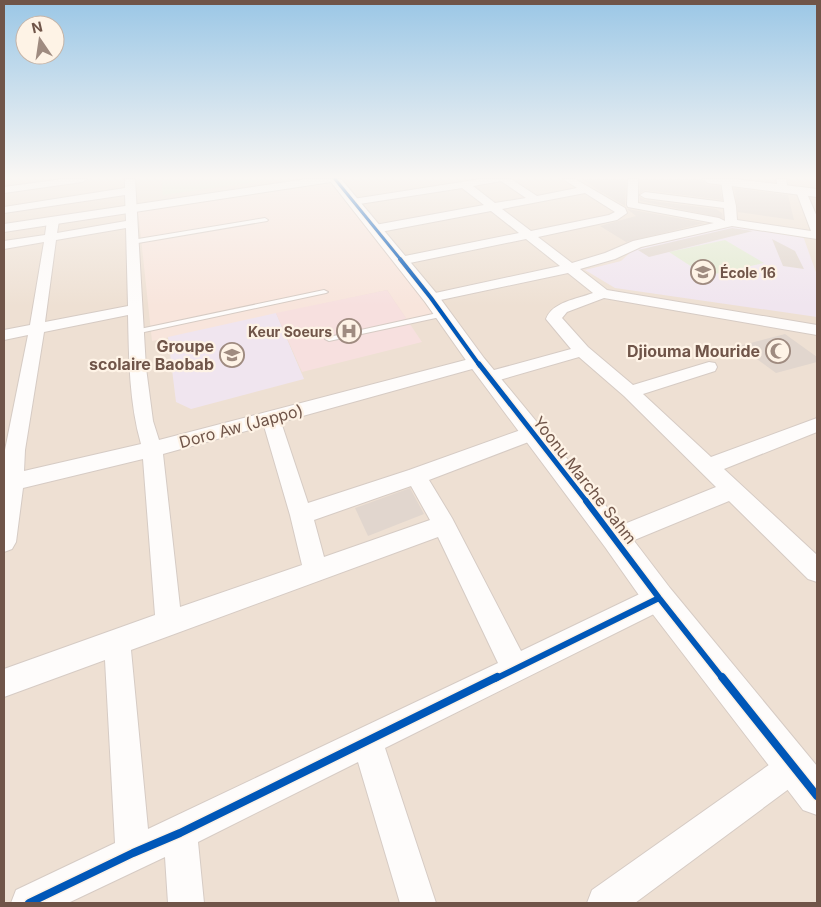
<svg xmlns="http://www.w3.org/2000/svg" width="821" height="907" viewBox="0 0 821 907" font-family="Inter,sans-serif">
<rect width="100%" height="100%" fill="#f5eee6"/>
<path fill="#eee0d3" d="M4,179H817V903H4Z"/>
<path fill="#f8e5dc" d="M334,180L439,312L407,320L387,290L152,341L138,210Z"/>
<path fill="#f0e5ef" d="M730,226L803,236L817,275V317L615,288L585,270L621,261L633,250Z
M276,313L304,379L191,409L176,402L168,337Z"/>
<path fill="#f7e0df" d="M387,290L422,342L302,372L276,313Z"/>
<path fill="#e2ead1" d="M161,179H275L163,195Z
M725,240L764,263L706,276L669,252Z"/>
<path fill="#e1d6ce" d="M582,179H626L625,206L603,193Z
M640,179H700L707,185L720,186L722,200L645,190L640,193Z
M734,188L788,195L794,220L738,212Z
M640,197L645,200L716,209L722,213L723,218L640,201Z
M627,209H628L705,223L626,242L600,226L636,216Z
M732,228L753,231L649,257L638,250Z
M772,239L795,251L804,269L783,266Z
M785,334L817,357V362L776,373L739,346Z
M410,488L424,514L368,536L355,508Z"/>
<g fill="none" stroke-linecap="round" stroke-linejoin="round">
<defs>
<path id="service" d="M265,218L268,220L267,221L132,244L129,242L132,240Z
M324,290L328,292L326,293L135,334L131,332L135,330Z
M442,312L446,314L445,316L329,341L325,339L329,337Z"/>
<path id="minor" d="M63,179H87L82,182L4,193V187Z
M125,179H135L146,368L153,421L159,440L477,357L483,358L485,362L483,366L281,422L308,503L409,470L532,426L539,428L542,433L539,438L429,480L452,518L521,651L650,589L659,586L668,589L672,598L668,607L385,748L436,903H400L358,762L198,842L204,903H168L165,857L68,903H11L16,890L115,843L105,660L4,697V669L155,615L143,459L23,488L16,542L12,549L4,552L5,450L28,335L4,340V330L30,325L44,242L4,249V241L45,235L47,221L53,218L59,221L57,233L126,221L125,195L4,213V207L125,188ZM126,228L128,306L45,322L56,240ZM128,315C129,358 129,402 141,444L24,471L25,450L44,332ZM264,426L290,515L302,565L180,607L163,454ZM411,486L430,520L324,557L314,520ZM438,537L498,663L148,829L131,650Z
M481,179H511L537,196L577,188L563,179H575L625,208L627,213L617,220L538,237L572,263L605,253L633,241L714,223L628,207L627,205L628,179H638V203L719,218L725,221L724,208L645,198L640,195L645,192L724,202L721,181L722,179H730L736,206L737,220L811,231L796,191L797,189H805L817,217V239L732,226L641,247L615,259L580,269L607,290L817,325V335L604,298L567,312L562,318L588,347L633,385L709,362L715,363L717,367L715,371L643,394L711,457L817,418V432L724,469L817,555V582L808,579L729,501L615,548L607,545L603,538L607,531L716,487L624,396L579,357L489,383L483,381L480,377L483,373L571,349L546,319C552,302 577,299 593,293L568,273L431,302L426,301L424,298L426,295L560,266L526,239L400,265L394,261L400,257L519,233L491,211L375,233L369,229L375,225L484,205L462,188L353,205L348,202L353,199ZM501,181L526,198L495,203L473,186ZM585,193L615,212L609,215L531,231L502,209Z
M776,179H786L788,189L787,191H779Z
M794,750L805,755L810,766L805,777L635,903H587L592,890L783,755Z"/>
<path id="tertiary" d="M307,179H341L437,294L484,358L625,529L670,588L817,766V815L803,810L648,608L605,547L470,366L425,302L331,182L4,232V224Z
M702,179H734L817,189V197L708,183Z"/>
</defs>
<use href="#service" stroke="#d6cbc4" stroke-width="2"/>
<use href="#minor" stroke="#d6cbc4" stroke-width="2"/>
<use href="#tertiary" stroke="#d6cbc4" stroke-width="2"/>
<use href="#service" fill="#fefcfb" fill-rule="evenodd"/>
<use href="#minor" fill="#fefcfb" fill-rule="evenodd"/>
<use href="#tertiary" fill="#fefcfb" fill-rule="evenodd"/>
<defs>
<path id="cycleway-far4" d="M335,179L401,260"/>
<path id="cycleway-far3" d="M400,259L431,298L480,366"/>
<path id="cycleway-far2" d="M479,364L587,502"/>
<path id="cycleway-far1" d="M586,501L659,598L723,679
M495,679L659,598"/>
<path id="cycleway" d="M722,677L817,796
M29,903L133,853L180,833L497,677"/>
</defs>
<use href="#cycleway-far4" stroke="#fef3e6" stroke-width="5"/>
<use href="#cycleway-far3" stroke="#fef3e6" stroke-width="6"/>
<use href="#cycleway-far2" stroke="#fef3e6" stroke-width="8"/>
<use href="#cycleway-far1" stroke="#fef3e6" stroke-width="9"/>
<use href="#cycleway" stroke="#fef3e6" stroke-width="11"/>
<use href="#cycleway-far4" stroke="#0057b8" stroke-width="3"/>
<use href="#cycleway-far3" stroke="#0057b8" stroke-width="4"/>
<use href="#cycleway-far2" stroke="#0057b8" stroke-width="5"/>
<use href="#cycleway-far1" stroke="#0057b8" stroke-width="6"/>
<use href="#cycleway" stroke="#0057b8" stroke-width="8"/>
</g>
<linearGradient id="sky" x2="0" y2="1"><stop stop-color="#9bc7e6"/><stop offset="0.58" stop-color="#faf7f4"/><stop offset="1" stop-color="#faf7f4" stop-opacity="0"/></linearGradient>
<rect width="821" height="306" fill="url(#sky)"/>
<defs>
<symbol id="school-ring" viewBox="-11 -11 22 22"><circle r="9.5" fill="#fef3e6" stroke="#9f8b80" stroke-width="1.5"/><path d="M0-5L7-2L0 1L-7-2ZM-4 1L0 2.5L4 1V4Q0 6-4 4Z" fill="#9f8b80"/></symbol>
<symbol id="hospital-ring" viewBox="-11 -11 22 22"><circle r="9.5" fill="#fef3e6" stroke="#9f8b80" stroke-width="1.5"/><path d="M-5-5h3v3.5h4V-5h3V5h-3V1.5h-4V5h-3Z" fill="#9f8b80"/></symbol>
<symbol id="mosque-ring" viewBox="-11 -11 22 22"><circle r="9.5" fill="#fef3e6" stroke="#9f8b80" stroke-width="1.5"/><path d="M3.5-4.9A6 6 0 1 0 3.5 4.9A5 5 0 1 1 3.5-4.9Z" fill="#9f8b80"/></symbol>
</defs>
<g fill-rule="evenodd">
<use href="#school-ring" x="689" y="258" width="28" height="28"/>
<use href="#hospital-ring" x="335" y="317" width="28" height="28"/>
<use href="#mosque-ring" x="764" y="337" width="28" height="28"/>
<use href="#school-ring" x="218" y="341" width="28" height="28"/>
</g>
<g text-anchor="middle" dominant-baseline="central" stroke-width="4.5" stroke-linejoin="round" paint-order="stroke">
<g font-size="14" font-weight="bold" fill="#705549" stroke="#fef3e6" text-anchor="start">
<text x="720" y="272">École 16</text>
<text x="332" y="331" text-anchor="end">Keur Soeurs</text>
</g>
<g font-size="16" font-weight="bold" fill="#705549" stroke="#fef3e6" text-anchor="end">
<text x="214" y="346">Groupe<tspan x="214" dy="18">scolaire Baobab</tspan></text>
<text x="760" y="351">Djiouma Mouride</text>
</g>
<g font-size="16" fill="#705549" stroke="#fef3e6">
<text transform="translate(241 426) rotate(-15)">Doro Aw (Jappo)</text>
<text transform="translate(585 480) rotate(52)">Yoonu Marche Sahm</text>
</g>
</g>
<rect width="821" height="907" fill="none" stroke="#705549" stroke-width="10"/>
<g transform="translate(40 40) rotate(347)"><circle r="24" fill="#fef3e6" stroke="#c5b4a7"/>
<path d="M0-4L9 19L0 12L-9 19Z" fill="#9f8b80"/>
<text y="-8" font-size="14" font-weight="bold" text-anchor="middle" fill="#705549">N</text>
</g>
</svg>
